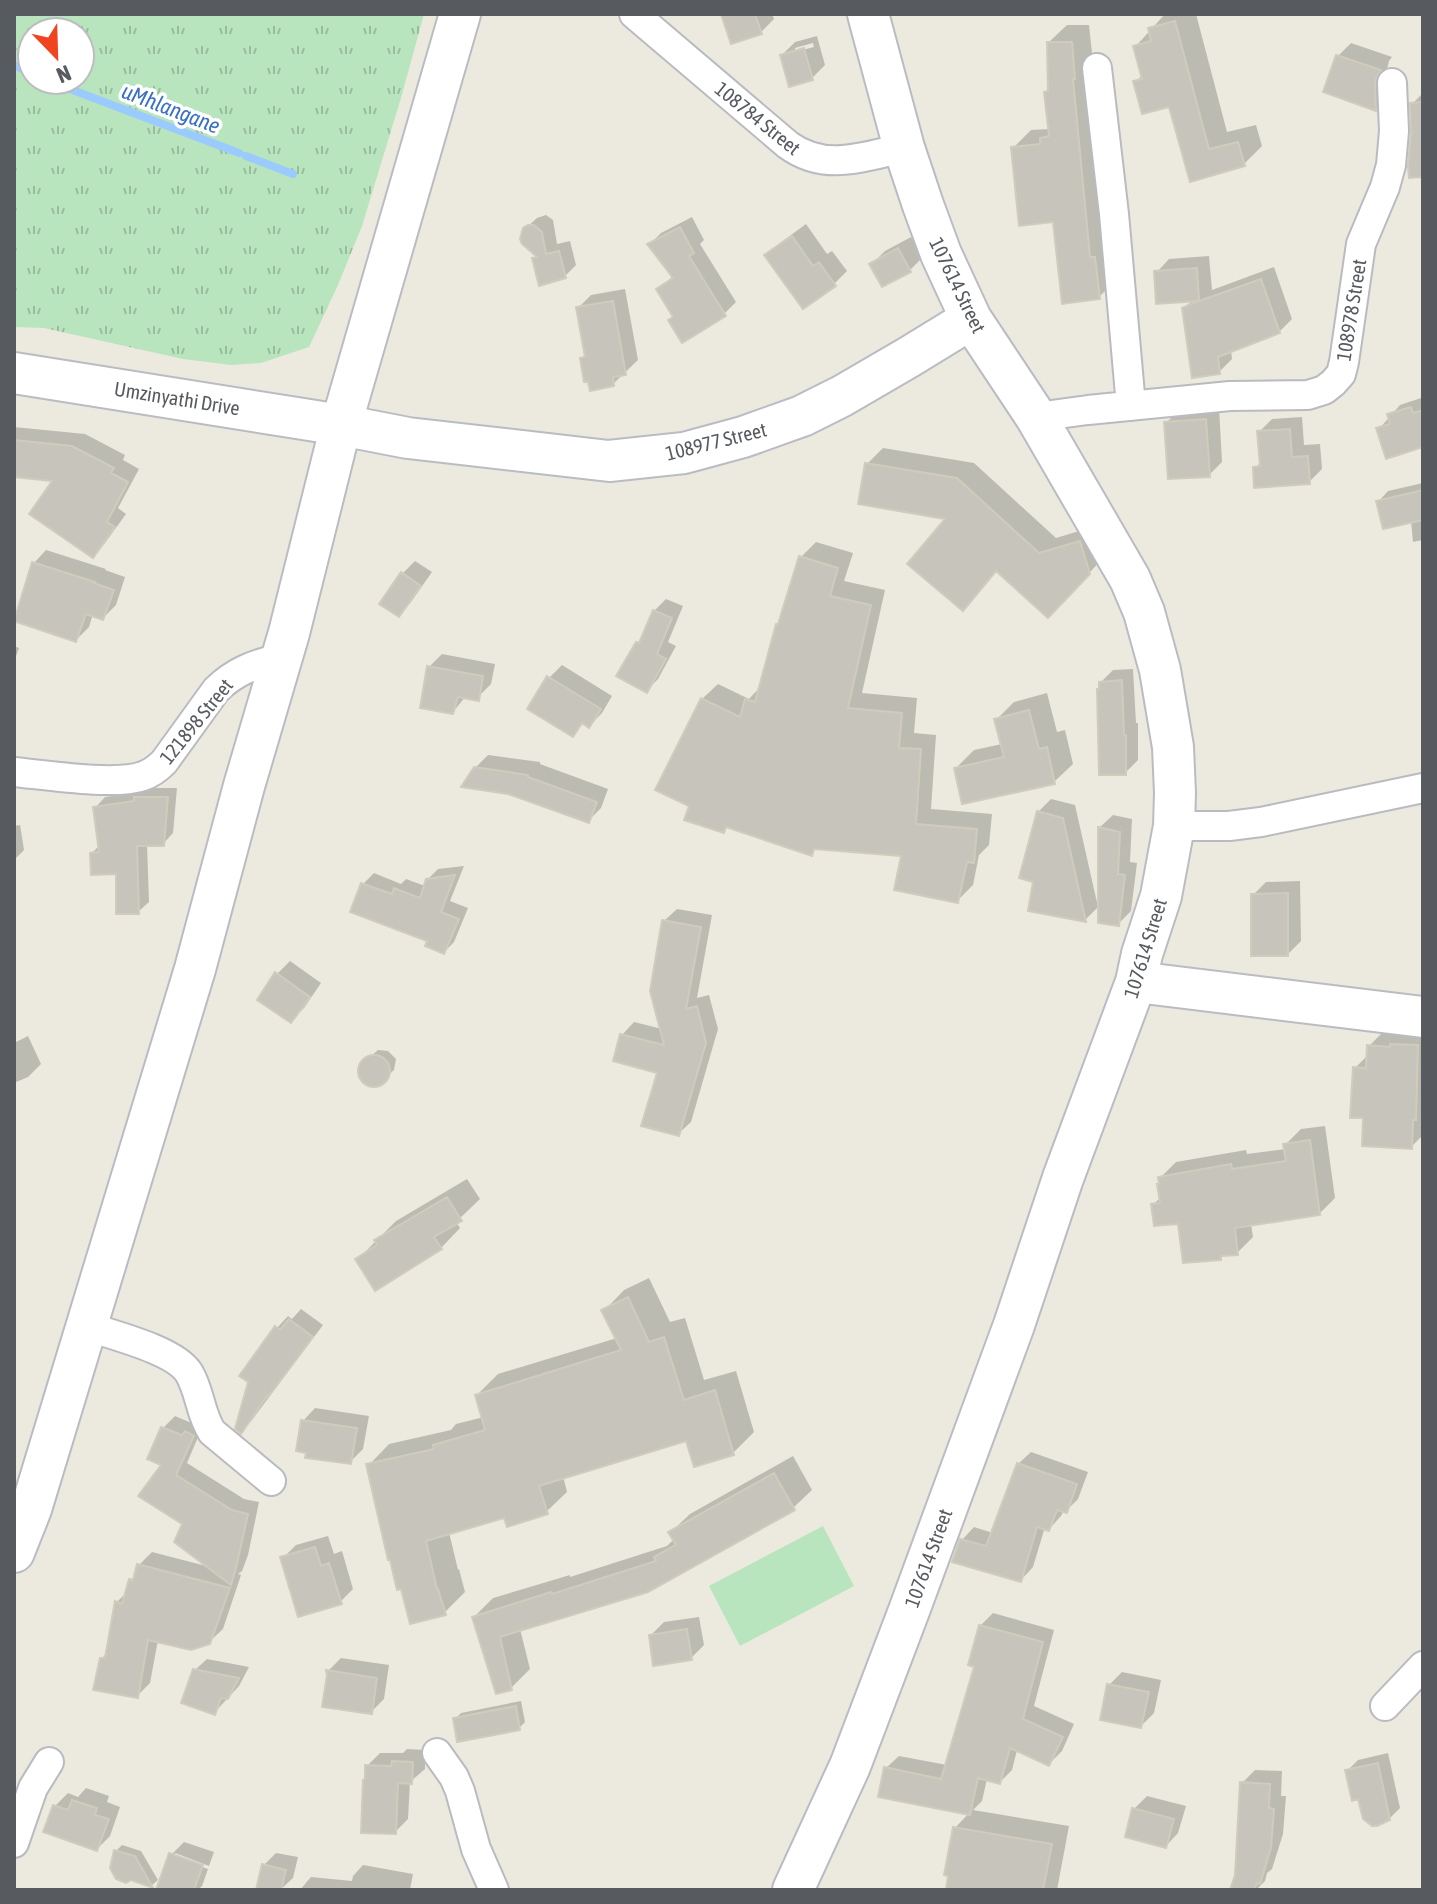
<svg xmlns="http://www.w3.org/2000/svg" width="1437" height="1904" viewBox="0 0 1437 1904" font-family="'Asap Condensed',sans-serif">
<defs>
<pattern id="park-tufts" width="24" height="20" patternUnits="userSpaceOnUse" patternTransform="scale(2)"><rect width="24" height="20" fill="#b8e5bd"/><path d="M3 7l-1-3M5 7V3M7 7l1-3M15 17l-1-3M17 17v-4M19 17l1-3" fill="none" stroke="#98bd9d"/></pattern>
</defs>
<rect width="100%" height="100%" fill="#eceade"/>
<path fill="url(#park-tufts)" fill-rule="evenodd" d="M14,14H424L401,98L362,226L338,285L309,347L261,363L231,365L183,359L44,328L14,327ZM32,32H80V80H32Z"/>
<path fill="#b8e5bd" d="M823,1526L854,1586L740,1646L709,1586Z"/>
<path fill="#0003" fill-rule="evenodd" d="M723,14H772L774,19L761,32Z
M1165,14H1196L1227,132L1256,125L1262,146L1244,164L1192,180L1170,104L1136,82L1143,74L1136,46Z
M1067,25H1089L1116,280L1099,297L1013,148L1031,130L1050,129L1047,92L1050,89L1049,42Z
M817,36L825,65L812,78L782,55L795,42ZM813,43L814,47L795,52V48Z
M1351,43L1392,57L1389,61L1387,69L1388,96L1376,109L1338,56Z
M1423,93V160L1412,104Z
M546,215L553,220L557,244L570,241L576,265L565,276L534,259L538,255L525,229L537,218Z
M692,217L704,240L700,244L736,302L724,314L675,316L659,289L674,275L650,244L661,233Z
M806,224L827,254L832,251L847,271L834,284L767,255L780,243Z
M911,237L923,257L910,270L872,264L885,251Z
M1209,256L1212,290L1274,267L1292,319L1279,332L1231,350L1232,359L1219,372L1184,308L1193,300L1157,272L1169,259Z
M625,289L638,360L613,384L582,358L586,354L578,308L591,295Z
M1421,398L1423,403V445L1379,429L1400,405Z
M1219,407L1222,462L1209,475L1166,423L1179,410Z
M1302,417L1304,445L1320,444L1322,469L1309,482L1255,468L1261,462L1259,432L1272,419Z
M14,427L85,434L125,455L123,460L139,469L118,508L126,514L105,543L93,556L55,479L14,475Z
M883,448L974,463L1056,538L1096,526L1105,556L1064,600L998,569L962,608L949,517L867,464Z
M1423,483V540L1413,542L1411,521L1378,502L1388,491Z
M816,542L853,553L844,581L885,590L862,693L917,698L914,733L936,735L931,809L992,814L989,845L979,855L973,885L957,901L903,855L817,847L811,853L728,826L723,830L691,805L702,699L718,684L749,699L762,685L801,557Z
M46,550L106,569L105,570L125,577L116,605L103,618L93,614L89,627L76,640L34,563Z
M415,561L432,572L411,602L399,615L402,574Z
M666,599L683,606L668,642L676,646L658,679L646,691L638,643L644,637L654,611Z
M14,646L19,648L14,662Z
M442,654L495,664L491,684L478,697L466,696L453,712L429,667Z
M562,665L612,696L602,713L589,726L584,723L573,734L549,678Z
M1133,669L1136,723H1138V760L1125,773L1101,682L1113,670Z
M1047,693L1057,732L1065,730L1073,764L1054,782L956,768L974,750L1002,744L996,720L1014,702Z
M488,755L540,762V764L608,789L601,808L588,821L475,768Z
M146,788H177L173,833L163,844H147L149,902L138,912L117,871L92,853L100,845L95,808L105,797L142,792Z
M1051,799L1075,805L1098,907L1085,920L1036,880L1038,812Z
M1113,815L1132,819L1130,862L1137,863L1131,911L1118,924L1100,921V827Z
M20,825L24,850L14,860V826Z
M464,866L450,901L468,908L454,942L444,952L430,940L353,911L363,884L374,873L401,884L406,879L425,886L427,880L438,869Z
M1300,881L1301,941L1288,954L1253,895L1266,882Z
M677,909L712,915L697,998L709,995L718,1029L691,1122L678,1134L659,1072L622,1035L634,1022L662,1029L664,921Z
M290,961L321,983L304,1008L291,1021L277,974Z
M1423,1025V1135L1411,1147L1366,1116L1355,1068L1369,1054V1046L1389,1026Z
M28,1036L41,1064L28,1077L14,1083V1043Z
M378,1050L388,1051L396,1059L394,1070L377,1085L367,1084L360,1075L362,1064Z
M1325,1126L1335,1198L1320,1213L1251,1224L1253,1237L1237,1253L1224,1254L1220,1258L1180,1222L1153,1205L1161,1197L1160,1178L1176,1162L1246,1150L1247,1154L1286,1149L1285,1145L1301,1129Z
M467,1179L480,1199L456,1222L460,1228L441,1248L357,1260L396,1221Z
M649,1278L670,1322L685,1318L704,1380L736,1371L754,1432L733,1453L688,1438L563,1476L567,1492L546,1512L505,1515L449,1532L458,1570L459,1569L465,1592L444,1613L369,1465L389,1444L451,1430L456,1424L484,1417L477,1395L498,1374L617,1338L604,1311L624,1290Z
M301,1309L323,1325L252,1420L241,1431L277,1328L288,1316L292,1319Z
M315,1408L369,1416L363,1449L350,1462L303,1421Z
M175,1416L194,1424L204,1423L187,1463L244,1499L259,1502L248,1555L242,1571L238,1574L241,1575L223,1629L209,1642L158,1640L150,1683L137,1696L101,1659L108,1652L117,1602L128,1591L131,1580L137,1574L139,1565L152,1552L210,1567L184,1524L164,1464L163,1428Z
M1031,1452L1088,1472L1078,1499L1066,1511L1064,1510L1061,1516L1049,1529L1045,1527L1033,1567L1021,1580L962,1540L974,1527L993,1533L1018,1464Z
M793,1456L812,1490L793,1508L520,1629L530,1669L511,1688L474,1617L493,1598L570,1575V1577L667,1546L674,1539L671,1532L690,1514Z
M328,1536L334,1554L342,1551L353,1589L340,1602L283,1558L296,1545Z
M993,1613L1054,1630L1034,1706L1074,1724L1062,1751L1049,1764L1017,1750L1012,1770L1000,1782L987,1779L982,1801L973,1810L1069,1826L1057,1890H948L955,1828L969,1813L886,1768L899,1756L947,1765L977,1665L980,1626Z
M699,1617L704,1645L691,1658L651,1635L664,1622Z
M341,1658L389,1665L384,1699L371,1712L328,1671Z
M207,1659L249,1667L239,1686L215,1712L195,1670Z
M1122,1672L1161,1680L1154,1713L1141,1726L1109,1685Z
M521,1701L525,1722L519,1728L455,1719L461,1713Z
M407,1749L425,1750V1769L410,1782L408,1819L395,1832L367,1766L380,1753H403Z
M1388,1753L1400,1808L1389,1819L1360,1797L1347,1771L1358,1760Z
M1255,1770L1282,1771L1281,1796H1286L1283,1834L1272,1869L1267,1873L1265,1881L1256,1890H1239L1237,1876L1242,1783Z
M86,1788L109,1796L107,1802L120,1807L110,1836L97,1849L55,1806L68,1793L78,1797Z
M1147,1796L1186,1806L1178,1833L1166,1846L1134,1809Z
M184,1842L214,1852L209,1866L175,1853V1858L208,1869L202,1886L198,1890H165L171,1855Z
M122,1845L141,1851L158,1880L152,1885L131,1878L116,1851Z
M276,1853L298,1857L293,1878L280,1890H277L264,1865Z
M363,1865L413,1874L410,1890H300L311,1877L352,1881L353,1876Z"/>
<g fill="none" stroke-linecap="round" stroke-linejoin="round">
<path stroke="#9bcaff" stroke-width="8" d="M14,65L32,74
M46,80L239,153
M246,156L293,174"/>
</g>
<path fill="#c6c4bb" stroke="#d0ccbc" stroke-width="2" d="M721,14H755L762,34L731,44Z
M1175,21L1209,149L1238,142L1245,166L1190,182L1169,107L1142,114L1133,81L1142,79L1133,46L1151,41L1148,28Z
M1047,42H1072L1075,79H1073L1090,257H1095L1100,299L1062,304L1053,222L1019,226L1011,147L1040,144V138L1049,136L1044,92L1048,91Z
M804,48L813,80L789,87L780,55Z
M1336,55L1381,70L1377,76L1375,83L1376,111L1323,92Z
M1423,102V177L1409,178L1408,167L1411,132L1410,103Z
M528,225H534L542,232L546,254L559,251L566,278L539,286L532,258L537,257L522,244L520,239L523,228Z
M680,227L694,253L689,256L726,316L682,343L668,320L673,317L656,289L673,278L647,244Z
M792,236L813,266L819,262L836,286L803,309L764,255Z
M898,248L911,272L882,287L869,264Z
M1197,268L1199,301L1261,279L1280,333L1218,357L1220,374L1192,378L1182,308L1199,301L1156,304L1154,271Z
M613,301L626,375L613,377L614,386L590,391L588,382H584L580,358L585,357L576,307Z
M1411,407L1413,413L1423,410V447L1386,459L1376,428L1390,424L1387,414Z
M1206,419L1210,477L1168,479L1164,422Z
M1290,429L1292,457L1308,456L1310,484L1254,488L1253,467L1260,466L1257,431Z
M14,440L72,446L114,468L111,473L128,482L107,522L115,527L93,558L29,514L52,481L14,477Z
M865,463L957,478L1039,553L1080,541L1090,574L1048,618L996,571L963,611L907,564L945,519L858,504Z
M1423,490V520L1383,529L1376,501Z
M799,556L838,568L830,596L871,605L848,708L902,713L899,748L921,749L916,824L977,829L974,863L967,862L958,903L894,890L901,856L814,849L812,856L726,827L724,833L684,820L689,806L655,790L701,698L740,717L745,699L755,702L776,624H778Z
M32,562L95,582L94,583L114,590L103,620L86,614L76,642L14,621Z
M401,572L421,586L399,617L379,604Z
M653,610L672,618L657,654L666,659L647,693L616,676L636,642L639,643Z
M427,666L483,676L479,701L458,697L453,714L420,708Z
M547,676L601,709L589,728L582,723L573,737L527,709Z
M1122,680L1124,735H1126V775H1099L1097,689H1099V682Z
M1029,710L1039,749L1047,747L1055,784L962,804L954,768L1004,757L994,719Z
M474,767L528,775V777L597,802L589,823L508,794L461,787Z
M134,797H168L164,846H137L139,914H116V874L91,875L90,853L99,852L93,807L134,801Z
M1037,811L1063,818L1086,922L1028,911L1033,882L1019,878Z
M1098,827L1120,832L1118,874L1125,875L1119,926L1098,923Z
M455,875L441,912L459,919L444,954L425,946L427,941L350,912L361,883L392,894L394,888L420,898L426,879Z
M1288,893V956H1251V894Z
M662,920L701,927L686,1009L697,1006L706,1043L679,1136L641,1126L657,1073L613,1061L620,1034L664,1045L650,991Z
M275,972L310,997L291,1023L257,1000Z
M1390,1044L1418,1045L1416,1120H1413L1412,1149L1362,1146L1363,1118H1350L1353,1067L1366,1068L1367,1045L1390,1047Z
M358 1071a16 16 0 1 1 32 0a16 16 0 1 1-32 0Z
M1310,1140L1320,1215L1235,1228L1238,1255L1221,1256V1260L1183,1263L1178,1224L1154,1226L1151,1204L1160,1203L1157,1184H1159L1158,1177L1231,1164L1232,1169L1286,1161L1283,1144Z
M447,1197L462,1221L434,1237L442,1249L375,1291L355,1259L377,1245L374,1240Z
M628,1297L649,1342L664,1337L684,1400L715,1390L734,1455L694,1467L686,1441L539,1486L548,1514L507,1527L504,1518L426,1541L437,1589H438L446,1615L410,1624L401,1589L397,1590L390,1560H388L366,1464L434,1449L433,1445L485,1430L475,1395L621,1350L601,1310Z
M289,1319L313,1337L268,1397L267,1396L241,1434L235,1429L248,1382L239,1376L275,1326L280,1330Z
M301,1420L357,1428L351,1464L305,1458L306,1453L296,1451Z
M161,1427L182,1435L185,1431L194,1436L176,1475L232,1510L248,1514L236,1568L231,1585L174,1542L182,1524L138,1496L161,1465L147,1459Z
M1017,1463L1077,1484L1067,1513L1057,1510L1049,1531L1037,1527L1021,1582L952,1562L960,1539L986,1546Z
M774,1473L795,1510L648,1592L500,1637L512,1690L496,1694L472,1617L551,1592L552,1594L656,1561L654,1557L676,1545L668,1532Z
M315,1547L321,1566L329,1563L342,1604L298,1617L280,1557Z
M137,1564L230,1588L210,1644L191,1650L148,1640L138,1698L93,1690L100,1658H105L115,1601L122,1604L129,1579L133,1580Z
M979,1625L1043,1642L1023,1719L1063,1737L1049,1766L1010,1748L1000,1784L978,1778L970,1815L878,1797L884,1767L941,1779L974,1667L968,1665Z
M687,1629L692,1660L653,1666L649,1635Z
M193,1669L239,1678L228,1699L221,1698L215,1715L181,1703Z
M326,1670L377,1678L372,1714L322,1707L327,1675Z
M1107,1684L1149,1692L1141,1728L1100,1720Z
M516,1706L520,1730L457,1742L453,1718Z
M392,1761L413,1762L412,1784L398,1783L396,1834L361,1833L363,1780L365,1779V1765L391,1766Z
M1378,1763L1390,1820L1377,1826H1372L1363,1819L1358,1799L1352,1801L1345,1770Z
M1240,1782L1270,1784L1269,1808L1274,1809L1271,1848L1260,1884L1257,1883L1254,1890H1230L1235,1875Z
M72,1800L97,1808L95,1815L109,1819L97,1851L43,1832L53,1805L68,1810Z
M1132,1808L1174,1819L1166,1848L1125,1837Z
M953,1827L1052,1844L1043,1890H946L948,1876L944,1875Z
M114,1850L135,1856L153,1888L131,1880L126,1883L116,1879L110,1868Z
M169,1853L203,1865L194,1890H156Z
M262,1864L286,1870L281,1890H256Z"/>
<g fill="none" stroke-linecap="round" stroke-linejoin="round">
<defs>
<path id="street" d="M634,14L788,145C825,172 862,157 904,148
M1097,68L1114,214L1131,406
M1036,417L1088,410L1230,396L1308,395L1324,390L1333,383L1341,374L1344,362L1361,244L1385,187L1391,165L1394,131L1392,83
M14,772C45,775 116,786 143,776C152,773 158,768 164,762L216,690C235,671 255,664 281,658
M1174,826H1229L1261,822L1423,788
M86,1326C112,1335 175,1350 189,1373C200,1391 200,1414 212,1432L271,1481
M1385,1706L1423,1666
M437,1753L454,1777L460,1791L476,1849L494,1890
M14,1843L33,1788L49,1762"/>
<path id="secondary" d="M14,373L341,425L408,438L609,461L684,453L743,437L802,416L842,396L909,357L971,319
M1136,982L1423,1017
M14,1552L31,1509L195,969L244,786L289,633L341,425L460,14
M793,1890L850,1766L910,1608L1014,1325L1063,1178L1136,982L1142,954L1161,896L1174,826L1175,793L1173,747L1160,670L1144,612L1130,579L1036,417L971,319L941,254L923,205L904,148L868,14"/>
</defs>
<use href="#street" stroke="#b9bbc1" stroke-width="32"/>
<use href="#secondary" stroke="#b9bcc3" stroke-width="44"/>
<use href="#street" stroke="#fff" stroke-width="28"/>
<use href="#secondary" stroke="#fff" stroke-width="40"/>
</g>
<g text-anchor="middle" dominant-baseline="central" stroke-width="7" stroke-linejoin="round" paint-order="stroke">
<g font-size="20" fill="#575b60" stroke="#fff">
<text transform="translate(758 118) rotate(39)">108784 Street</text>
<text transform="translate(958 285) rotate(64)">107614 Street</text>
<text transform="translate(1351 310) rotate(-81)">108978 Street</text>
<text transform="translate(177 398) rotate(9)">Umzinyathi Drive</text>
<text transform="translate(716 441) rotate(-14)">108977 Street</text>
<text transform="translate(196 721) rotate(-51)">121898 Street</text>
<text transform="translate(1145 948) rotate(-73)">107614 Street</text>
<text transform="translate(928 1558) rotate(-70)">107614 Street</text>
</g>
<g font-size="22" font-style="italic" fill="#3971c6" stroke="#fff">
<text transform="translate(171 108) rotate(21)">uMhlangane</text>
</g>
</g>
<rect width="1437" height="1904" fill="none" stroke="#575b60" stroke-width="32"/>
<g transform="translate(56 56) rotate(157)"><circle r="38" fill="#ffffff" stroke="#bcbdbf" stroke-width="2"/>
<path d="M0-6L14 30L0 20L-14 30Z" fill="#f04320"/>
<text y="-12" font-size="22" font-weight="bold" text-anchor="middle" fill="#575b60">N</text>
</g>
</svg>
